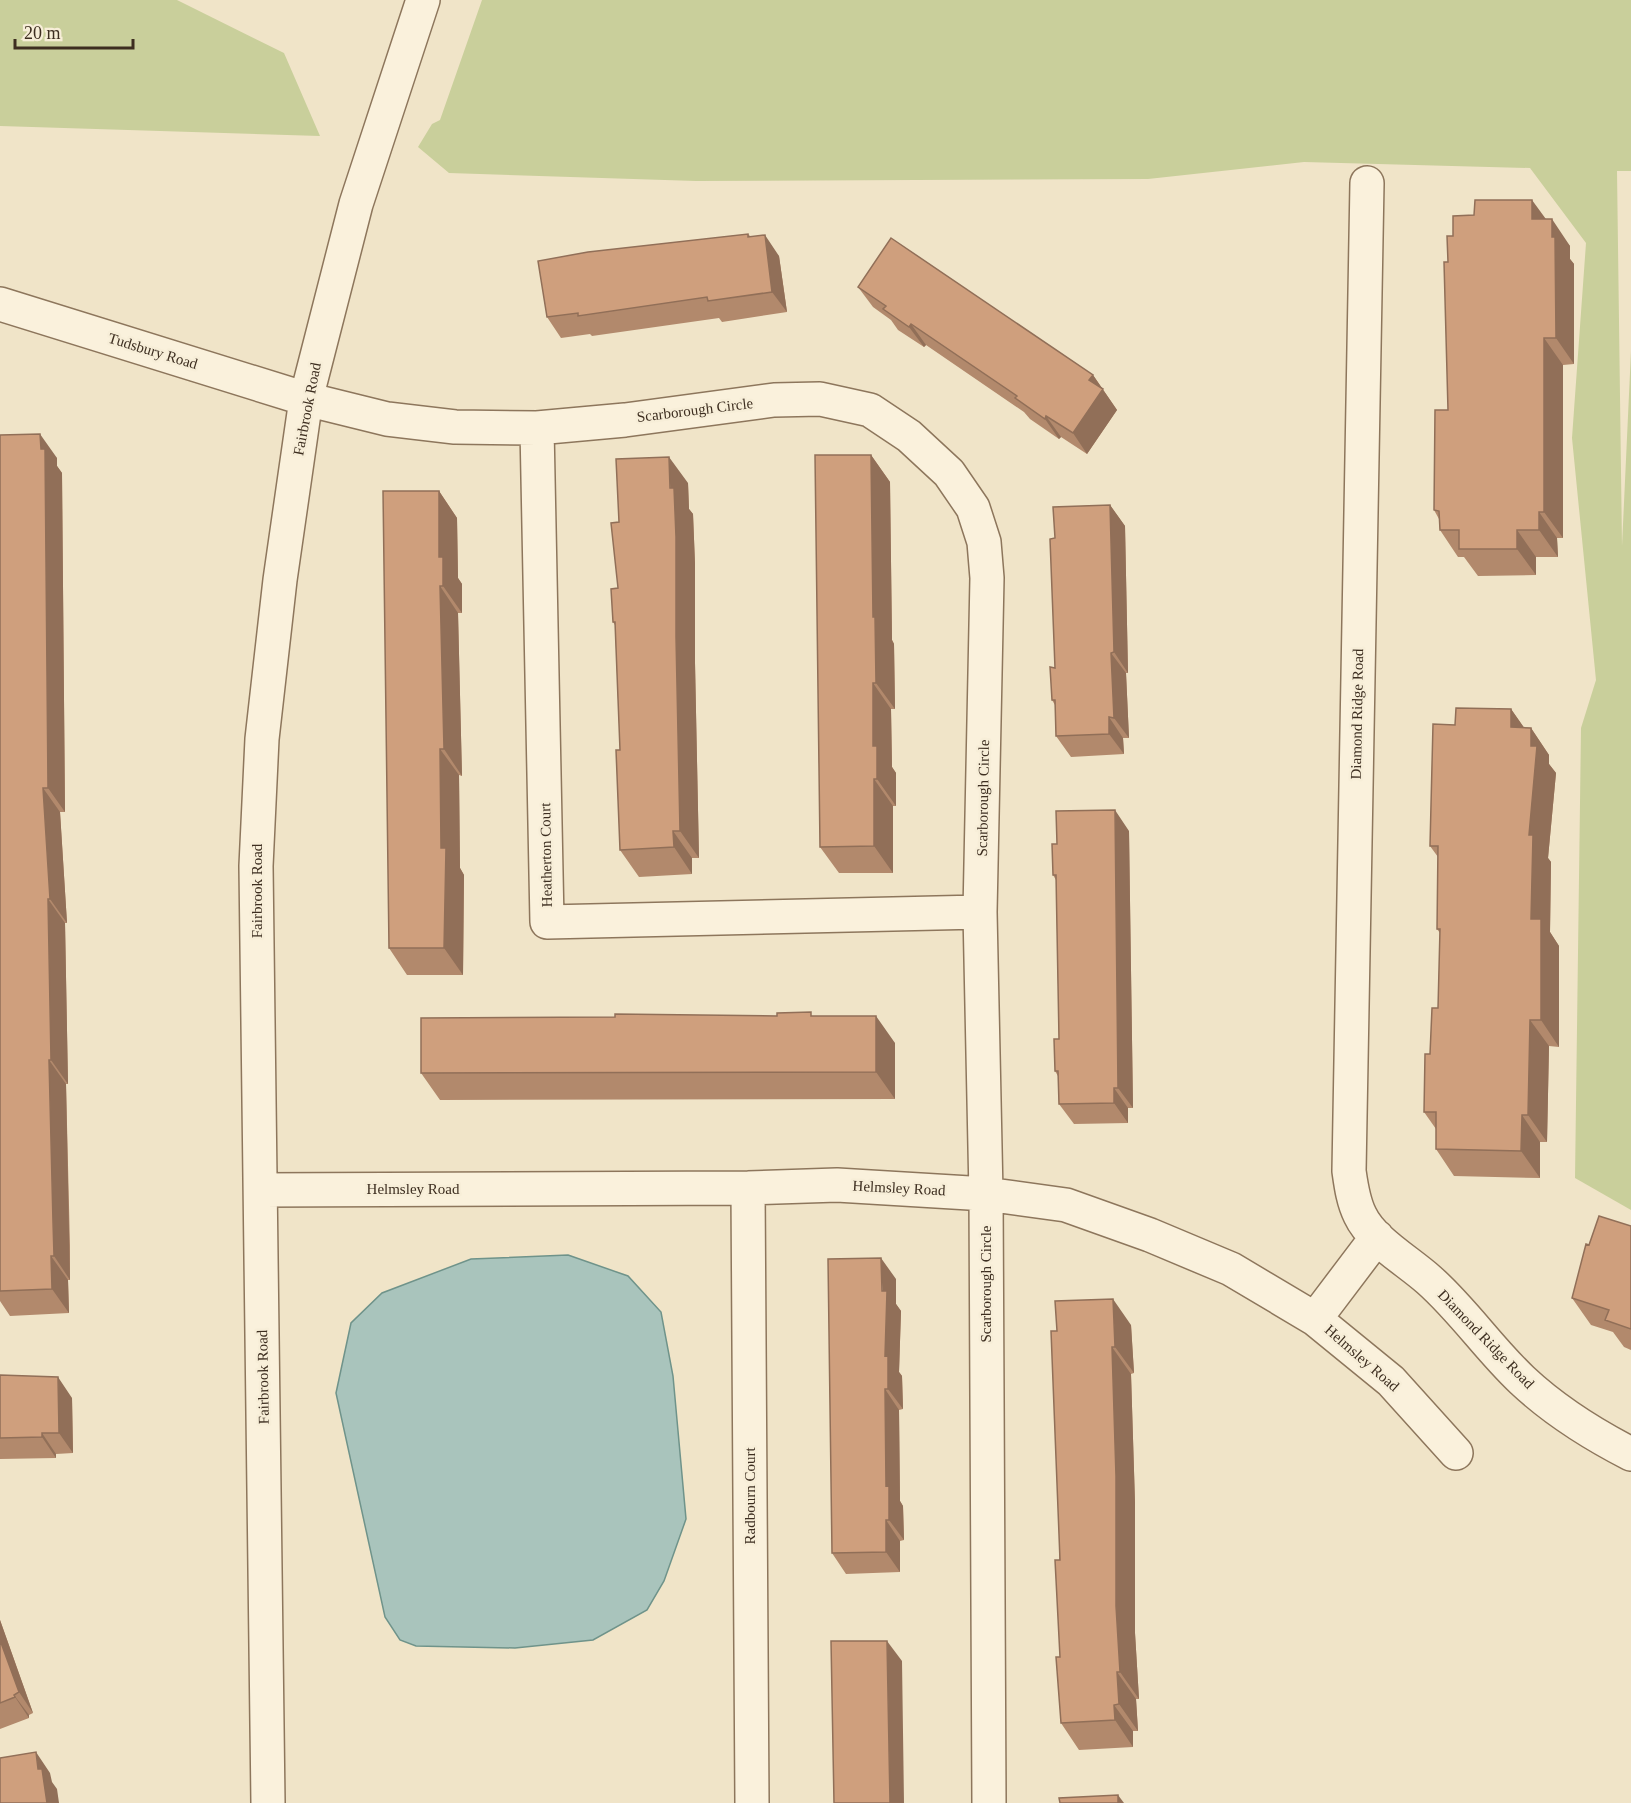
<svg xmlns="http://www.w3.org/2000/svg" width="1631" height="1803" viewBox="0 0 1631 1803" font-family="'Times New Roman',serif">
<rect width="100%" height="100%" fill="#f0e4c8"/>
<path fill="#c9cf9b" d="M0,0H177L284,53L320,136L0,126Z
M482,0H1631V171H1617L1622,546L1631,351V1210L1575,1178L1581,728L1596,680L1572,438L1586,243L1530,168L1304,162L1148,179L696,181L449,173L418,147L432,124L440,120Z"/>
<path fill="#a9c4bc" stroke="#6f938a" stroke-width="1.5" d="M568,1255L628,1276L661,1312L673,1376L686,1519L664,1581L647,1610L593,1640L515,1648L416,1646L400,1640L385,1617L336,1393L351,1323L382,1293L471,1259Z"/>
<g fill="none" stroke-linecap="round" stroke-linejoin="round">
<defs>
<path id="minor" d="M1367,183L1349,1171C1351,1185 1353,1201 1360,1215C1372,1241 1408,1261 1429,1280C1463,1310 1489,1349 1522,1380C1554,1410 1592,1434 1631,1454
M0,304L306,399L387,419L455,427L537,428L625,420L774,400L820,399L870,410L909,436L949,473L973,508L984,542L987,578L980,912L986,1194L989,1803
M537,428L547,922L980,912
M748,1188L752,1803
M261,1190L748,1188L837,1185L986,1194L1066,1205L1150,1235L1231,1269L1315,1319L1391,1381L1456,1453
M1315,1319L1377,1237
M268,1803L256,866L262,739L280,580L306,399L356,204L423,0"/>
</defs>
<use href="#minor" stroke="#8d765c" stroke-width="36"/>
<use href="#minor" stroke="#faf1dc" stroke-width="33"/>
</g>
<path fill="#b2896c" d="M1546,219L1570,246V259L1574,264V364L1563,365V538H1557L1558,557H1536V575L1478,576L1464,557H1458L1440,530L1439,519L1434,510L1448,410V262L1453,236Z
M748,234L751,237L779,256L787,312L722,322L719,318L592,336L590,334L561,338L547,317Z
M858,287L1093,375L1117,410L1087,454L1061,437L1059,439L1030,419L1024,412L926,345L924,347L898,330L891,320L873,307Z
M0,435L57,458V466L62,473L65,812H60L67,923H65L68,1084H66L70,1246V1280H68L69,1313L10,1316L0,1301Z
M871,455L890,482L892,640L894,644L895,709H891L892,767L896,773V806H893V873H839L820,847Z
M688,483L689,509L693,514L695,564V663L699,858H692V874L639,877L620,850V750L615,625L613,622L618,588L619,522Z
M439,491L457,518L458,578L462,584V613H458L462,776L459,775L460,868L464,875L463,975H407L389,948Z
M1110,505L1125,526L1128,673H1126L1129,738H1123L1124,754L1071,757L1056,736L1055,705L1052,700L1055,668V538Z
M1511,709L1524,728H1531L1549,755V764L1556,773L1548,858L1551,862L1550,932L1559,946V1047L1549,1046L1547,1142H1540V1178L1454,1176L1436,1149V1129L1424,1112L1430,1054L1438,1008L1440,933L1437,929L1438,857L1430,846L1455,725Z
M1129,831L1133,1108H1128V1123L1074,1124L1059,1104L1058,1076L1055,1071L1059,1039L1056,880L1053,875L1057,844Z
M777,1016H813L895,1043V1099L440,1100L421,1073Z
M1631,1226V1350L1624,1347L1613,1332L1591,1325L1572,1298L1589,1245Z
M896,1279V1304L901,1311L899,1372L902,1376L903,1409L899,1410L900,1501L903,1506L904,1540L900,1541V1572L846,1574L832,1553Z
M1131,1325L1134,1373L1131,1374L1135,1503V1633L1139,1699H1136L1138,1731H1133V1747L1079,1750L1061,1723L1057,1331Z
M0,1375L72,1398L73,1453L56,1454V1458L0,1459Z
M0,1620L33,1713L29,1715V1718L0,1729Z"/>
<path fill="#916f58" d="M1532,200L1551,226L1532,219Z
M1552,219L1570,246V259L1574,264V364L1556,338L1552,237Z
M765,235L779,256L787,312L772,292Z
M911,324L926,345L924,347L909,327Z
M1544,338L1563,365V538L1544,512Z
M1093,375L1117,410L1087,454L1073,433L1089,380Z
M1046,416L1061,437L1059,439L1045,419Z
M40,434L57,458V466L62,473L65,812L48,788Z
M871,455L890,482L892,640L894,644L895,709L876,683L873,617Z
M669,457L688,483L689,509L693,514L695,564V663L699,858L680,831L676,637Z
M439,491L457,518L458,578L462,584V613L443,586L439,557Z
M1110,505L1125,526L1128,673L1114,652Z
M1539,512L1557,538L1558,557L1539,530Z
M1517,530L1536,557V575L1517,549Z
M440,586L458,613L462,776L444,749Z
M1111,653L1126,673L1129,738L1114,718Z
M873,683L891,709L892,767L896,773V806L877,779L873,746Z
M1511,709L1530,736L1511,727Z
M1109,717L1123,738L1124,754L1109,734Z
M1531,728L1549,755V764L1556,773L1548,858L1551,862L1550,932L1559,946V1047L1541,1020L1531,919L1529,835Z
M440,749L459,775L460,868L464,875L463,975L444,948L441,848Z
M874,779L893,806V873L874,846Z
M43,788L60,812L67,923L50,899Z
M1115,810L1129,831L1133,1108L1118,1088Z
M673,831L692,858V874L674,847Z
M48,899L65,923L68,1084L51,1060Z
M876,1016L895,1043V1099L876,1072Z
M1530,1020L1549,1046L1547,1142L1528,1115Z
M49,1060L66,1084L70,1280L54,1256Z
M1114,1088L1128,1108V1123L1114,1103Z
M1522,1115L1540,1142V1178L1521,1151Z
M51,1256L68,1280L69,1313L52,1289Z
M881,1258L896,1279V1304L901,1311L899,1372L902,1376L903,1409L888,1389L885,1356Z
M1113,1299L1131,1325L1134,1373L1115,1347Z
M1112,1347L1131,1374L1135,1503V1633L1139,1699L1120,1672L1116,1606Z
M58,1377L72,1398L73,1453L59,1433Z
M885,1389L899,1410L900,1501L903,1506L904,1540L889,1520L886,1486Z
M42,1433L56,1454V1458L42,1437Z
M886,1520L900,1541V1572L886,1552Z
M0,1620L33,1713L19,1692L0,1640Z
M887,1641L902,1661L904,1803H890Z
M1117,1672L1136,1699L1138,1731L1119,1704Z
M14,1695L29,1715V1718L15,1697Z
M1114,1705L1133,1731V1747L1115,1720Z
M36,1752L50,1773L52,1782L57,1789L59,1803H47L38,1769Z
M1118,1795L1124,1803H1118Z"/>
<path fill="#cf9f7d" stroke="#916f58" stroke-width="1.5" d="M1475,200H1532V219H1552V237H1555L1556,338H1544V512H1539V530H1517V549H1459V530H1440L1439,511L1434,510L1435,410H1448L1444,262H1448L1447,236H1453V216L1474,215Z
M748,234V237L765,235L772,292L708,301L707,297L578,316V313L547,317L538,261L588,252Z
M891,238L1093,375L1089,380L1103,389L1073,433L1046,416L1045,419L1015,398L1017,396L911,324L909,327L883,309L886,306L858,287Z
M40,434L41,449H45L48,788H43L50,899H48L51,1060H49L53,1222L54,1256H51L52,1289L0,1291V435Z
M815,455H871L873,617H875L876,683H873V746H877V779H874V846L820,847Z
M669,457L670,488H674L676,537V637L680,831H673L674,847L620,850L616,750H620L615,622H613L611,589L618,588L611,523L619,522L616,459Z
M383,491H439V557H443V586H440L444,749H440L441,848H446L444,948H389Z
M1110,505L1114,652L1111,653L1114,718L1109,717V734L1056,736L1055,700H1052L1050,667L1055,668L1050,539L1055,538L1053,507Z
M1456,708L1511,709V727L1531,728V746H1537L1529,835H1533L1531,919H1541V1020H1530L1528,1115H1522L1521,1151L1436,1149V1112H1424L1425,1054H1430L1432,1008H1438L1440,929H1437L1438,846H1430L1433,724L1455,725Z
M1115,810L1118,1088H1114V1103L1059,1104L1058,1071H1055L1054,1039H1059L1056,875H1053L1052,844H1057L1056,811Z
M811,1012V1016H876V1072L421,1073V1018L615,1017V1014L777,1016V1013Z
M1599,1216L1631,1226V1329L1605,1320L1609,1310L1572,1298L1586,1244L1589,1245Z
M881,1258L882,1291H887L885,1356L888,1355V1389H885L886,1486L889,1485V1520H886V1552L832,1553L828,1259Z
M1113,1299L1115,1347H1112L1116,1476V1606L1120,1672H1117L1119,1704L1114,1705L1115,1720L1061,1723L1056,1657H1060L1055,1560H1060L1051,1331H1057L1055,1301Z
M0,1375L58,1377L59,1433H42V1437L0,1438Z
M0,1640L19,1692L14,1695L15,1697L0,1703Z
M831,1641H887L890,1803H834Z
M36,1752L38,1769H42L47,1803H0V1758Z
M1118,1795V1803H1060L1059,1798Z"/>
<g text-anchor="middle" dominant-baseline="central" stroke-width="5" stroke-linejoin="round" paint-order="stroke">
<g font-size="15" fill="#3d2e20" stroke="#f7eed8">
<text transform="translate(153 351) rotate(17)">Tudsbury Road</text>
<text transform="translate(307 409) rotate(-79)">Fairbrook Road</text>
<text transform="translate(695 410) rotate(-7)">Scarborough Circle</text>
<text transform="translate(1357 714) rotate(-89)">Diamond Ridge Road</text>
<text transform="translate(983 798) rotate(-89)">Scarborough Circle</text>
<text transform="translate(546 855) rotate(-91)">Heatherton Court</text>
<text transform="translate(257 891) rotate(-90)">Fairbrook Road</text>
<text transform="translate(899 1188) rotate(3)">Helmsley Road</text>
<text x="413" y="1189">Helmsley Road</text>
<text transform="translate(986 1284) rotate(-90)">Scarborough Circle</text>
<text transform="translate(1486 1339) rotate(46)">Diamond Ridge Road</text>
<text transform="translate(1362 1358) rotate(41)">Helmsley Road</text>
<text transform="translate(263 1377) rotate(-91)">Fairbrook Road</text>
<text transform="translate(750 1496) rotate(-90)">Radbourn Court</text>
</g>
</g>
<path d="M15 39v9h118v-9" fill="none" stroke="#3d2e20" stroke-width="3"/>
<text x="24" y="39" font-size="18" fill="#3d2e20" stroke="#f7eed8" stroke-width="4.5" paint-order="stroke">20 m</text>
</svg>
